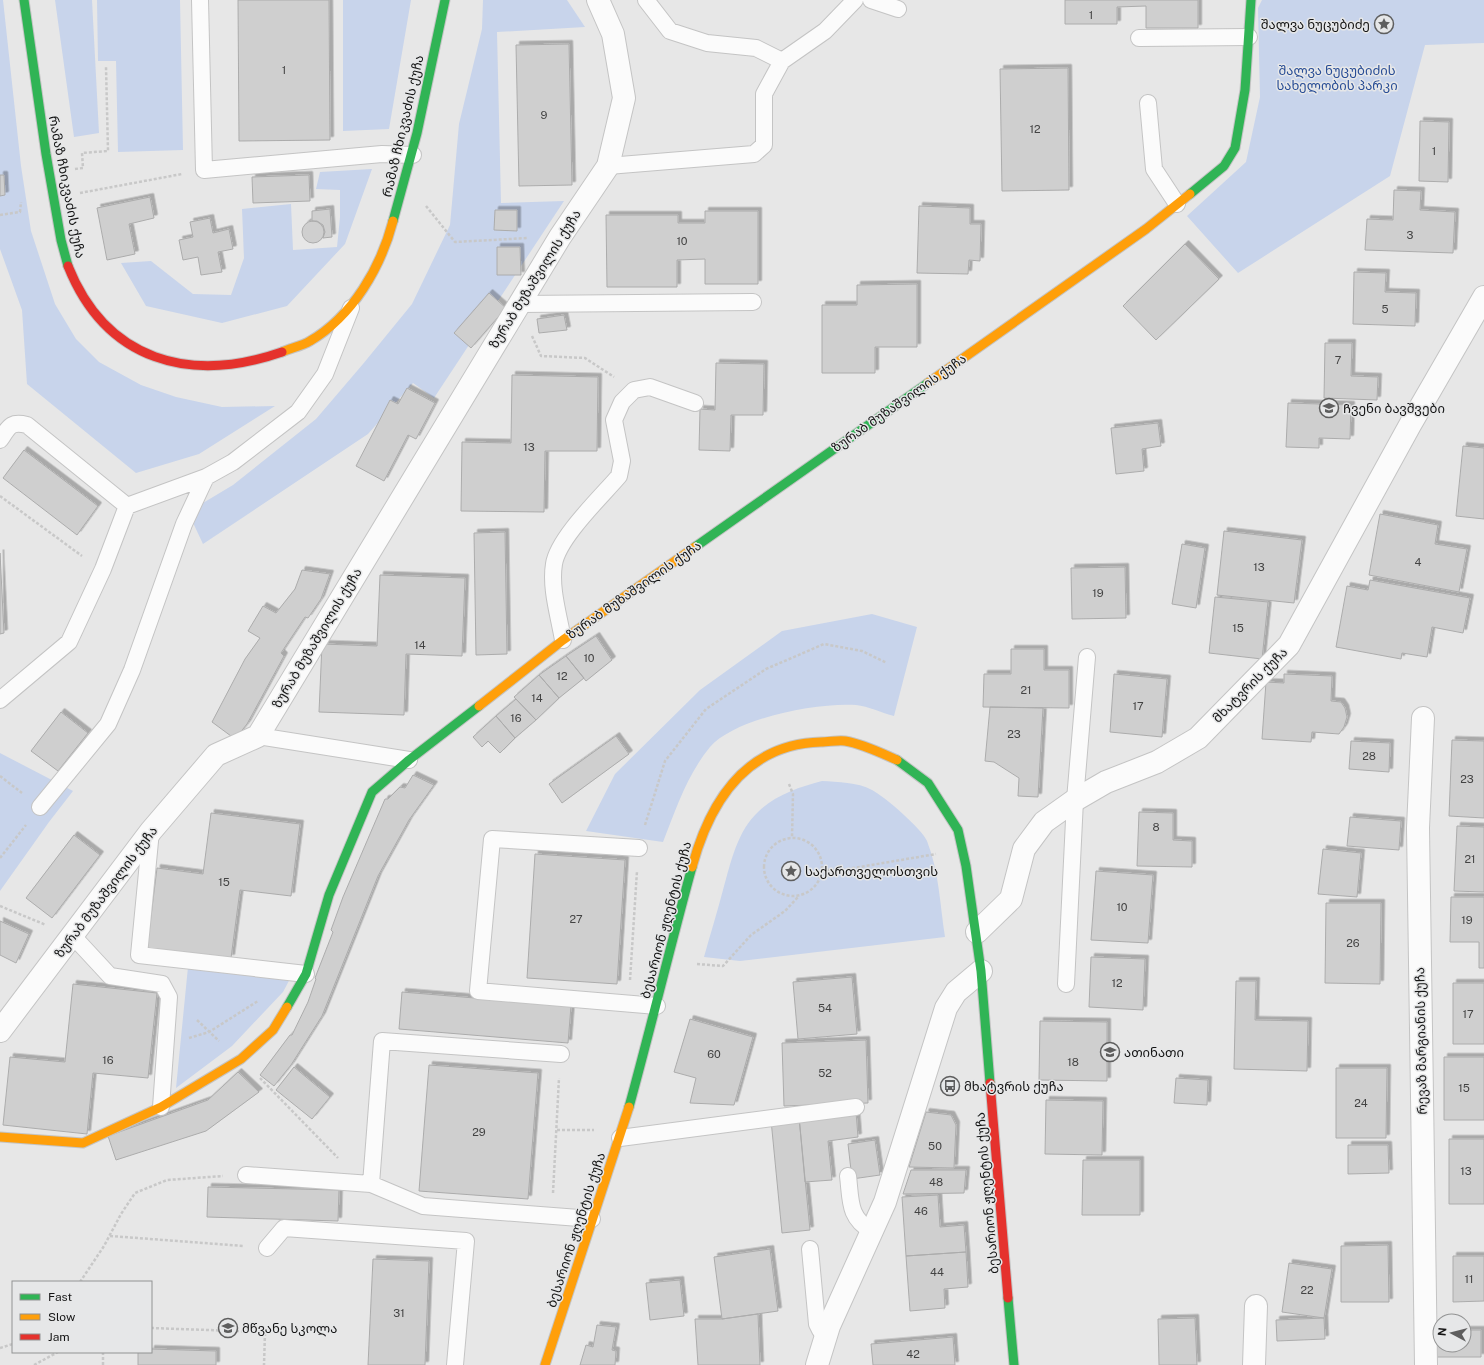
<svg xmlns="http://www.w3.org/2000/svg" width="1484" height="1365" viewBox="0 0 1484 1365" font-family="'Public Sans','Noto Sans Georgian',sans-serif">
<defs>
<filter id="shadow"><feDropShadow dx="3.5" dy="-3.5" stdDeviation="0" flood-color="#0004"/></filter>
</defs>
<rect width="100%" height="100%" fill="#e7e7e7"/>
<path fill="#c8d4eb" d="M0,0H3L21,166L31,231L55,304L76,339L99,362L141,385L176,397L222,407L275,406L199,454L136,473L27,384L22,310L0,249Z
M55,0H92L99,133L74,137Z
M97,0H180L183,150L118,152L116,61H98Z
M343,0H411L389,129L343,131Z
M483,0H567L585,27L497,32L501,203L564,201L434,398L413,383L368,434L203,544L188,512L233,485L316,419L363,364L412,304L450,225L459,124L482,29Z
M1262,0H1484V43L1425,45L1390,176L1238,273L1187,216L1246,162L1260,97L1258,8Z
M372,169L345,244L287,306L222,323L146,306L121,263L151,261L193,294L231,295L244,258L242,209L291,204L293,250L337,247L340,217V190L316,189L320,172Z
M872,614L917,627L894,716C882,713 868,706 856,705C819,702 735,718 710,747C687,775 676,809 663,842L586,831L615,774L700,690L782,631Z
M0,753L73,791L49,822L0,891Z
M822,781C838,782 857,782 872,790C884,796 922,829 927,841C939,871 940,905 945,937L740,961L704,957C710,935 717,913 723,890C731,862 737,831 759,811C776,795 799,787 822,781Z
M188,967L291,977L283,992L232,1046L176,1088Z"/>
<path fill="#cfcfcf" stroke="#acacac" filter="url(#shadow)" d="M238,0H329L330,140L239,141Z
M1065,0H1198V28H1146V6L1117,7V24H1065Z
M569,44L572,185L519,186L516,45Z
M1068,68L1069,190L1002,191L1000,69Z
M1420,121L1449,122L1448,182L1419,181Z
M0,175H4L5,195L0,196Z
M309,175L310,201L253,203L252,177Z
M1394,190L1421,191L1420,210L1455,212L1453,253L1365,250L1367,219L1393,220Z
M150,197L154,218L129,224L135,254L107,260L97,208Z
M919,206L970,208V224H981L980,261L969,260L968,274L917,273Z
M330,209L332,237L323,238L325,232L323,225L317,221H312V211Z
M495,210H517V231L494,230Z
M705,211H758V284H705V259L677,260V287H607L606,215H678V223H705Z
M210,218L213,233L229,229L233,249L218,252L222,272L201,275L198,257L183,260L179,240L193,237L190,222Z
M302 232a11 11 0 1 1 22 0a11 11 0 1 1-22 0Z
M1185,244L1219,279L1156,340L1123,306Z
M497,247H520L521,275H497Z
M1354,272L1386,273L1385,292L1416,293L1415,326L1353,324Z
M917,284V347H875V373H822V305H857V285Z
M489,293L506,308L471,348L454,333Z
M564,315L567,330L539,333L537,319Z
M1325,343H1352L1351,376L1378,377L1377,400L1324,398Z
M716,363L764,364L763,415H731L730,451L699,450L700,409L715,410Z
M512,375L598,377L597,451H545L544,512L461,511L462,442L511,443Z
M407,388L435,403L416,439L408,435L384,481L356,466L390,400L398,404Z
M1288,403L1351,405L1350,439L1319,438V448L1286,447Z
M1158,423L1161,446L1142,449L1144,471L1116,474L1111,428Z
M1463,446L1484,448V519L1456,516Z
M24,450L98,506L77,535L3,478Z
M1380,514L1438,525L1435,544L1467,549L1459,592L1369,575Z
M1224,531L1302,540L1294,603L1217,595Z
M505,532L507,654L476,655L474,533Z
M1182,544L1205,548L1196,608L1172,604Z
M0,553L4,633L0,634Z
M1125,567L1126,618L1072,619L1071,568Z
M302,570L330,574L321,599L308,618L305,617L281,653L284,656L247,724L235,739L212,722L245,659L260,638L248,631L263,606L276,613L295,589Z
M380,575L465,578L462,656L406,654L404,715L319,712L322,644L377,646Z
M1370,580L1470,598L1463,633L1432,627L1427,657L1402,653L1401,659L1336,647L1347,586L1368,590Z
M1215,597L1268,602L1262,659L1209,653Z
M596,636L612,660L586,681L566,656Z
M1011,649H1044V670H1069V708L983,707L984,674H1011Z
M566,656L584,678L559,698L539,675Z
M1114,674L1167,679L1162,737L1110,732Z
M1284,674L1332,676L1331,701L1341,702L1345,708L1347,717L1344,727L1339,734L1312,732L1311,742L1262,739L1266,682L1284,683Z
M539,675L559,698L536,720L514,697Z
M516,699L536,720L515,738L496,716Z
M990,707L1043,708L1038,797L1018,796L1019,778L994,762L985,761Z
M61,712L88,733L58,771L31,751Z
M496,716L515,738L500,753L488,741L482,747L473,737Z
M616,736L629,754L562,803L549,784Z
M1452,740L1484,741V818L1449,816Z
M1351,741L1390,743L1389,772L1349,769Z
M413,775L434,785L409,820L378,876L322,1016L291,1065L274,1086L260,1075L290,1035H292L308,1002L316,979L315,978L333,932L331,930L343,897L385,799H388L400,787L405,788Z
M1139,812L1173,813V840L1192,841V867L1137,866Z
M211,813L300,824L291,896L240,890L231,958L147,948L157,868L203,874Z
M1350,817L1401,821L1399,850L1347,846Z
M1457,826L1484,827V892L1454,891Z
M74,835L100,855L52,918L26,898Z
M1323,849L1361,853L1357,897L1318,894Z
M535,854L625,860L617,984L527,978Z
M1096,871L1153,875L1148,943L1091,940Z
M1451,897H1484V968H1479V942H1450Z
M1326,903H1381L1380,984L1325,983Z
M0,921L29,934L16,963L0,955Z
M1091,957L1145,959L1143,1010L1089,1007Z
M852,977L857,1034L798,1039L793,982Z
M1236,981H1256L1255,1020L1308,1021L1307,1071L1234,1069Z
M1453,983H1484V1044H1453Z
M73,984L157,993L148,1078L93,1073L87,1134L3,1125L10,1057L65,1062Z
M402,992L571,1006L568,1043L399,1029Z
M690,1019L753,1037L734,1105L690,1103L696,1078L674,1072Z
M1040,1021L1107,1022V1081L1039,1080Z
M866,1040L868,1103L784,1106L782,1043Z
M1444,1057H1484V1120H1444Z
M429,1065L538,1073L528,1199L419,1191Z
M294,1067L330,1097L312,1119L276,1090Z
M1336,1068H1387L1386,1138H1336Z
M238,1072L259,1092L206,1131L116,1160L108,1136L208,1100Z
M1176,1078L1208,1080L1207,1105L1174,1103Z
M1046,1100L1103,1101L1102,1155L1045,1154Z
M856,1112L858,1137L828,1141L832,1180L805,1182L799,1117Z
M926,1112L951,1115L956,1125L954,1168L909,1167Z
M799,1117L810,1230L782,1233L771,1120Z
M1449,1139H1484V1204H1449Z
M875,1140L880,1175L852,1179L848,1144Z
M1348,1145H1388L1389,1173L1348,1174Z
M1083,1160H1140V1215H1082Z
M911,1170H966L964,1193L903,1194Z
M208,1187L339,1190L338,1221L207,1217Z
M938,1195L940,1227L964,1225L966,1252L906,1256L902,1197Z
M1388,1245L1389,1302H1341V1246Z
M770,1249L778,1311L722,1319L714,1257Z
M966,1252L968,1287L944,1289L945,1308L910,1311L906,1256Z
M1453,1256H1484V1301L1453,1302Z
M373,1259L429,1261L425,1365H368Z
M1289,1263L1332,1269L1324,1318L1282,1312Z
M680,1280L684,1316L650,1320L646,1283Z
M758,1314L760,1365H698L695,1319H722Z
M1195,1318L1197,1365H1159L1158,1319Z
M1324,1318L1325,1339L1277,1341L1276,1320Z
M597,1325L616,1327L612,1350L616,1351L615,1365H580L586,1345L593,1347Z
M1464,1330H1481V1357H1435V1331H1440V1345H1464Z
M953,1337L955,1365H873L871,1344Z
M151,1349L216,1351V1365H138V1352H151Z"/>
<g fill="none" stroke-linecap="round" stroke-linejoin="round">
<defs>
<path id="lane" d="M200,0L204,170L382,154L413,155
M646,0L670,31L707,43L756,48L782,61
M871,0L898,9
M1139,38L1249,37
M1148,103L1154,169L1177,204
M608,166L754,154L764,145V94L782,61L825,31L855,0
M520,304L753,302
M0,440C9,427 10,421 27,425L127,506L206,477L233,462L298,412L325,374L351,308
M563,640C559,616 550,588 554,564C558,538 601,497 619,476L622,461L614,420L622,402L634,390L650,387L695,403
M0,700L69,642L103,569L127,506
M258,736L409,760
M40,807L108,724L132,670L184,524L206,477
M151,831L139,955L306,974
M639,848L492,839L478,991L657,1006
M72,935L110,976L162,984L169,997L161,1107
M1066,984L1075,800L1087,657
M620,1138L856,1107
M246,1175L371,1184L423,1206L592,1219
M848,1176C851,1200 848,1218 872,1231
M371,1184L382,1041L561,1054
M267,1248L284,1228L466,1241L455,1365
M810,1249L817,1324L820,1330L826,1336"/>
<path id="street" d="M1423,718L1418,828L1426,1365
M977,932L1011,899L1024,849L1044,822L1075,800L1106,782L1157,762L1198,738L1289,645L1410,425L1484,297
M0,1031L151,831L216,755L258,736L560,237L608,166L624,98L613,34L598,0
M817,1365L829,1326L885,1202L946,1008L956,992L981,971
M1254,1365L1256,1306"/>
<path id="fast" d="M24,0L46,154L61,240L68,266
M1190,194L1224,166L1235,148L1245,90L1251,0
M393,221L417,133L445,0
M695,547L928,383
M897,760L928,783L958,830L966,866L981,971L990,1083
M287,1007L306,974L329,895L372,792L409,760L479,706
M629,1107C651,1027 670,947 692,867
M1008,1298L1014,1365"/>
<path id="slow" d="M282,352C291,348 302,346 310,341C353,316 381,267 393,221
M928,383L1146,229L1190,194
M479,706L563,640L695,547
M692,867C710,801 746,744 821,742C829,742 838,740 845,741C863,744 881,753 897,760
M0,1137L83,1143L161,1107L241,1059L273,1030L287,1007
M545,1365L629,1107"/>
<path id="jam" d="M68,266C106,361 190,384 282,352
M990,1083L1008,1298"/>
</defs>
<use href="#lane" stroke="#c4c4c4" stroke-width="18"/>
<use href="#street" stroke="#c4c4c4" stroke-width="24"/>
<use href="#fast" stroke="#c4c4c4" stroke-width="11"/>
<use href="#slow" stroke="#c4c4c4" stroke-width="11"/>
<use href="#jam" stroke="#c4c4c4" stroke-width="11"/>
<path stroke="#c8c8c8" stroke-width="2.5" stroke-dasharray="3 2" stroke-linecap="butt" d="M75,169L83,168L82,153L108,151L106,66
M80,193L182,174
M426,206L455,242L528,238
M0,215L20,212L21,202
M532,336L541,356L585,358L614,377
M0,496L82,556
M0,776L22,793
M789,784L793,794L792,838
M645,825L665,761L706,709L766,669L824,644L862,651L887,663
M764 867a29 29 0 1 1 58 0a29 29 0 1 1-58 0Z
M0,858L26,825
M822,870H842L936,854
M0,906L46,925
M697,964L723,966L751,935L785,911L798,897
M630,980L637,871
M197,1020L219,1041
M189,1038L209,1032L258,1001
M260,1078L338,1158
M557,1130H594
M553,1193L559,1078
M110,1236L244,1246
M80,1282L104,1246L121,1214L135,1193L167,1180L223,1176
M151,1328L265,1332L264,1365
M0,1348L13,1344
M34,1365L58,1352
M103,1365V1352"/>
<use href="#lane" stroke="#fbfbfb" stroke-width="16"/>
<use href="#street" stroke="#fbfbfb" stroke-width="22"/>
<use href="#fast" stroke="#30b455" stroke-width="9"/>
<use href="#slow" stroke="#ff9f0a" stroke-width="9"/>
<use href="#jam" stroke="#e5322d" stroke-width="9"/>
</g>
<defs>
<symbol id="sight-ring" viewBox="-11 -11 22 22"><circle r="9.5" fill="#e6e7e8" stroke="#5e5e5e" stroke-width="1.5"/><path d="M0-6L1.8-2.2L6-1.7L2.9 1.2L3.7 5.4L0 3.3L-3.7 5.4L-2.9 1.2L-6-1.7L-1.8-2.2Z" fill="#5e5e5e"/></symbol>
<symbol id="school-ring" viewBox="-11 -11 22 22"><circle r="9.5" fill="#e6e7e8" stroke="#5e5e5e" stroke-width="1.5"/><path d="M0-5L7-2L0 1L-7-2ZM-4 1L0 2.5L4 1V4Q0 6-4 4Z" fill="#5e5e5e"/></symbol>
<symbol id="bus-ring" viewBox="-11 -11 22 22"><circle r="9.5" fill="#e6e7e8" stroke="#5e5e5e" stroke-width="1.5"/><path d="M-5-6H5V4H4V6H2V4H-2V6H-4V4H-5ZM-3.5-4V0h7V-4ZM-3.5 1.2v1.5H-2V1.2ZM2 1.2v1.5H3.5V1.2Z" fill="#5e5e5e"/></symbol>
</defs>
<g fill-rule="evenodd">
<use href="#sight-ring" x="1373" y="13" width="22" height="22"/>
<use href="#school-ring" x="1318" y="397" width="22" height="22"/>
<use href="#sight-ring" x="780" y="860" width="22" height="22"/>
<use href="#school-ring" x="1099" y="1041" width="22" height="22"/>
<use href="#bus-ring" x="939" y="1075" width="22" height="22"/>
<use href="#school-ring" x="217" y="1317" width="22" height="22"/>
</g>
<g text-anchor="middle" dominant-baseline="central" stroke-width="3" stroke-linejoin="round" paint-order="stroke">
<g font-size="11" fill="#434343">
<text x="1091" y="15">1</text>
<text x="284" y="70">1</text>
<text x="544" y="115">9</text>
<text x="1035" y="129">12</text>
<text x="1434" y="151">1</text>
<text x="1410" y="235">3</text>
<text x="682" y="241">10</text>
<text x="1385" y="309">5</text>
<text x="1338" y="360">7</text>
<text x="529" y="447">13</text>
<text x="1418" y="562">4</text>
<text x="1259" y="567">13</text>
<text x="1098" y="593">19</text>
<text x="1238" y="628">15</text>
<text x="420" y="645">14</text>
<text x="589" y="658">10</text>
<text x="562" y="676">12</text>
<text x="1026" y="690">21</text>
<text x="537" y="698">14</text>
<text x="1138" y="706">17</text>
<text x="516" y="718">16</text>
<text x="1014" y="734">23</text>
<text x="1369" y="756">28</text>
<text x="1467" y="779">23</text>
<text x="1156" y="827">8</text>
<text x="1470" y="859">21</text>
<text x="224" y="882">15</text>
<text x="1122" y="907">10</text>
<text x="576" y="919">27</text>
<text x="1467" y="920">19</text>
<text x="1353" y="943">26</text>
<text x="1117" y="983">12</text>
<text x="825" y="1008">54</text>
<text x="1468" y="1014">17</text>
<text x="714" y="1054">60</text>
<text x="108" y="1060">16</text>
<text x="1073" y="1062">18</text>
<text x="825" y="1073">52</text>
<text x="1464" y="1088">15</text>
<text x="1361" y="1103">24</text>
<text x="479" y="1132">29</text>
<text x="935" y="1146">50</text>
<text x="1466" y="1171">13</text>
<text x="936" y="1182">48</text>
<text x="921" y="1211">46</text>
<text x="937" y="1272">44</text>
<text x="1469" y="1279">11</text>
<text x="1307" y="1290">22</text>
<text x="399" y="1313">31</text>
<text x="913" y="1354">42</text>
</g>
<g font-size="13" fill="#141414" stroke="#e6e7e8" text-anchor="start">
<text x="1370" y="24" text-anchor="end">შალვა ნუცუბიძე</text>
<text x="1343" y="408">Ჩვენი ბავშვები</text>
<text x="805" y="871">საქართველოსთვის</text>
<text x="1124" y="1052">ათინათი</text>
<text x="964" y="1086">მხატვრის ქუჩა</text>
<text x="242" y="1328">მწვანე სკოლა</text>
</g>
<g font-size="13" fill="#284d96" stroke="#e6e7e8">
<text x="1337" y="70">შალვა ნუცუბიძის<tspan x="1337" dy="15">სახელობის პარკი</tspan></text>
</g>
<g font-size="13" fill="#141414" stroke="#e6e7e8">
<text transform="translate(403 126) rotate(-77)">რამაზ ჩხიკვაძის ქუჩა</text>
<text transform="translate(67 187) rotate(79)">რამაზ ჩხიკვაძის ქუჩა</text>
<text transform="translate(535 279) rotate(-58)">ზურაბ მუზაშვილის ქუჩა</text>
<text transform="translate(899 403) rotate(-35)">ზურაბ მუზაშვილის ქუჩა</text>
<text transform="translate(634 590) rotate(-35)">ზურაბ მუზაშვილის ქუჩა</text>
<text transform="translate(317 638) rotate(-59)">ზურაბ მუზაშვილის ქუჩა</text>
<text transform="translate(1250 685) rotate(-45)">მხატვრის ქუჩა</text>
<text transform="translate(106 892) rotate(-53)">ზურაბ მუზაშვილის ქუჩა</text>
<text transform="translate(666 920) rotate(-75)">ბესარიონ ჟღენტის ქუჩა</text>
<text transform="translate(1421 1041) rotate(-91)">რევაზ მარგიანის ქუჩა</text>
<text transform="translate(987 1193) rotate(-95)">ბესარიონ ჟღენტის ქუჩა</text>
<text transform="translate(576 1230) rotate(-72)">ბესარიონ ჟღენტის ქუჩა</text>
</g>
</g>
<rect x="12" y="1281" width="140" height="72" fill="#e6e7e8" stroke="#929393"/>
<rect x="20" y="1294" width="20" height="6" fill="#30b455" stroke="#929393"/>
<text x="48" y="1301" font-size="12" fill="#141414">Fast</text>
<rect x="20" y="1314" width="20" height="6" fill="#ff9f0a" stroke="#929393"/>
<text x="48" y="1321" font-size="12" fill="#141414">Slow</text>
<rect x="20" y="1334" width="20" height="6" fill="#e5322d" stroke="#929393"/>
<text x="48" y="1341" font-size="12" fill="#141414">Jam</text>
<g transform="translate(1452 1333) rotate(277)"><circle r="19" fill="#e6e7e8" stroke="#929393"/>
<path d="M0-3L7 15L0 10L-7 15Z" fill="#5e5e5e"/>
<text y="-6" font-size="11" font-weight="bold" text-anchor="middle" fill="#141414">N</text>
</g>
</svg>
